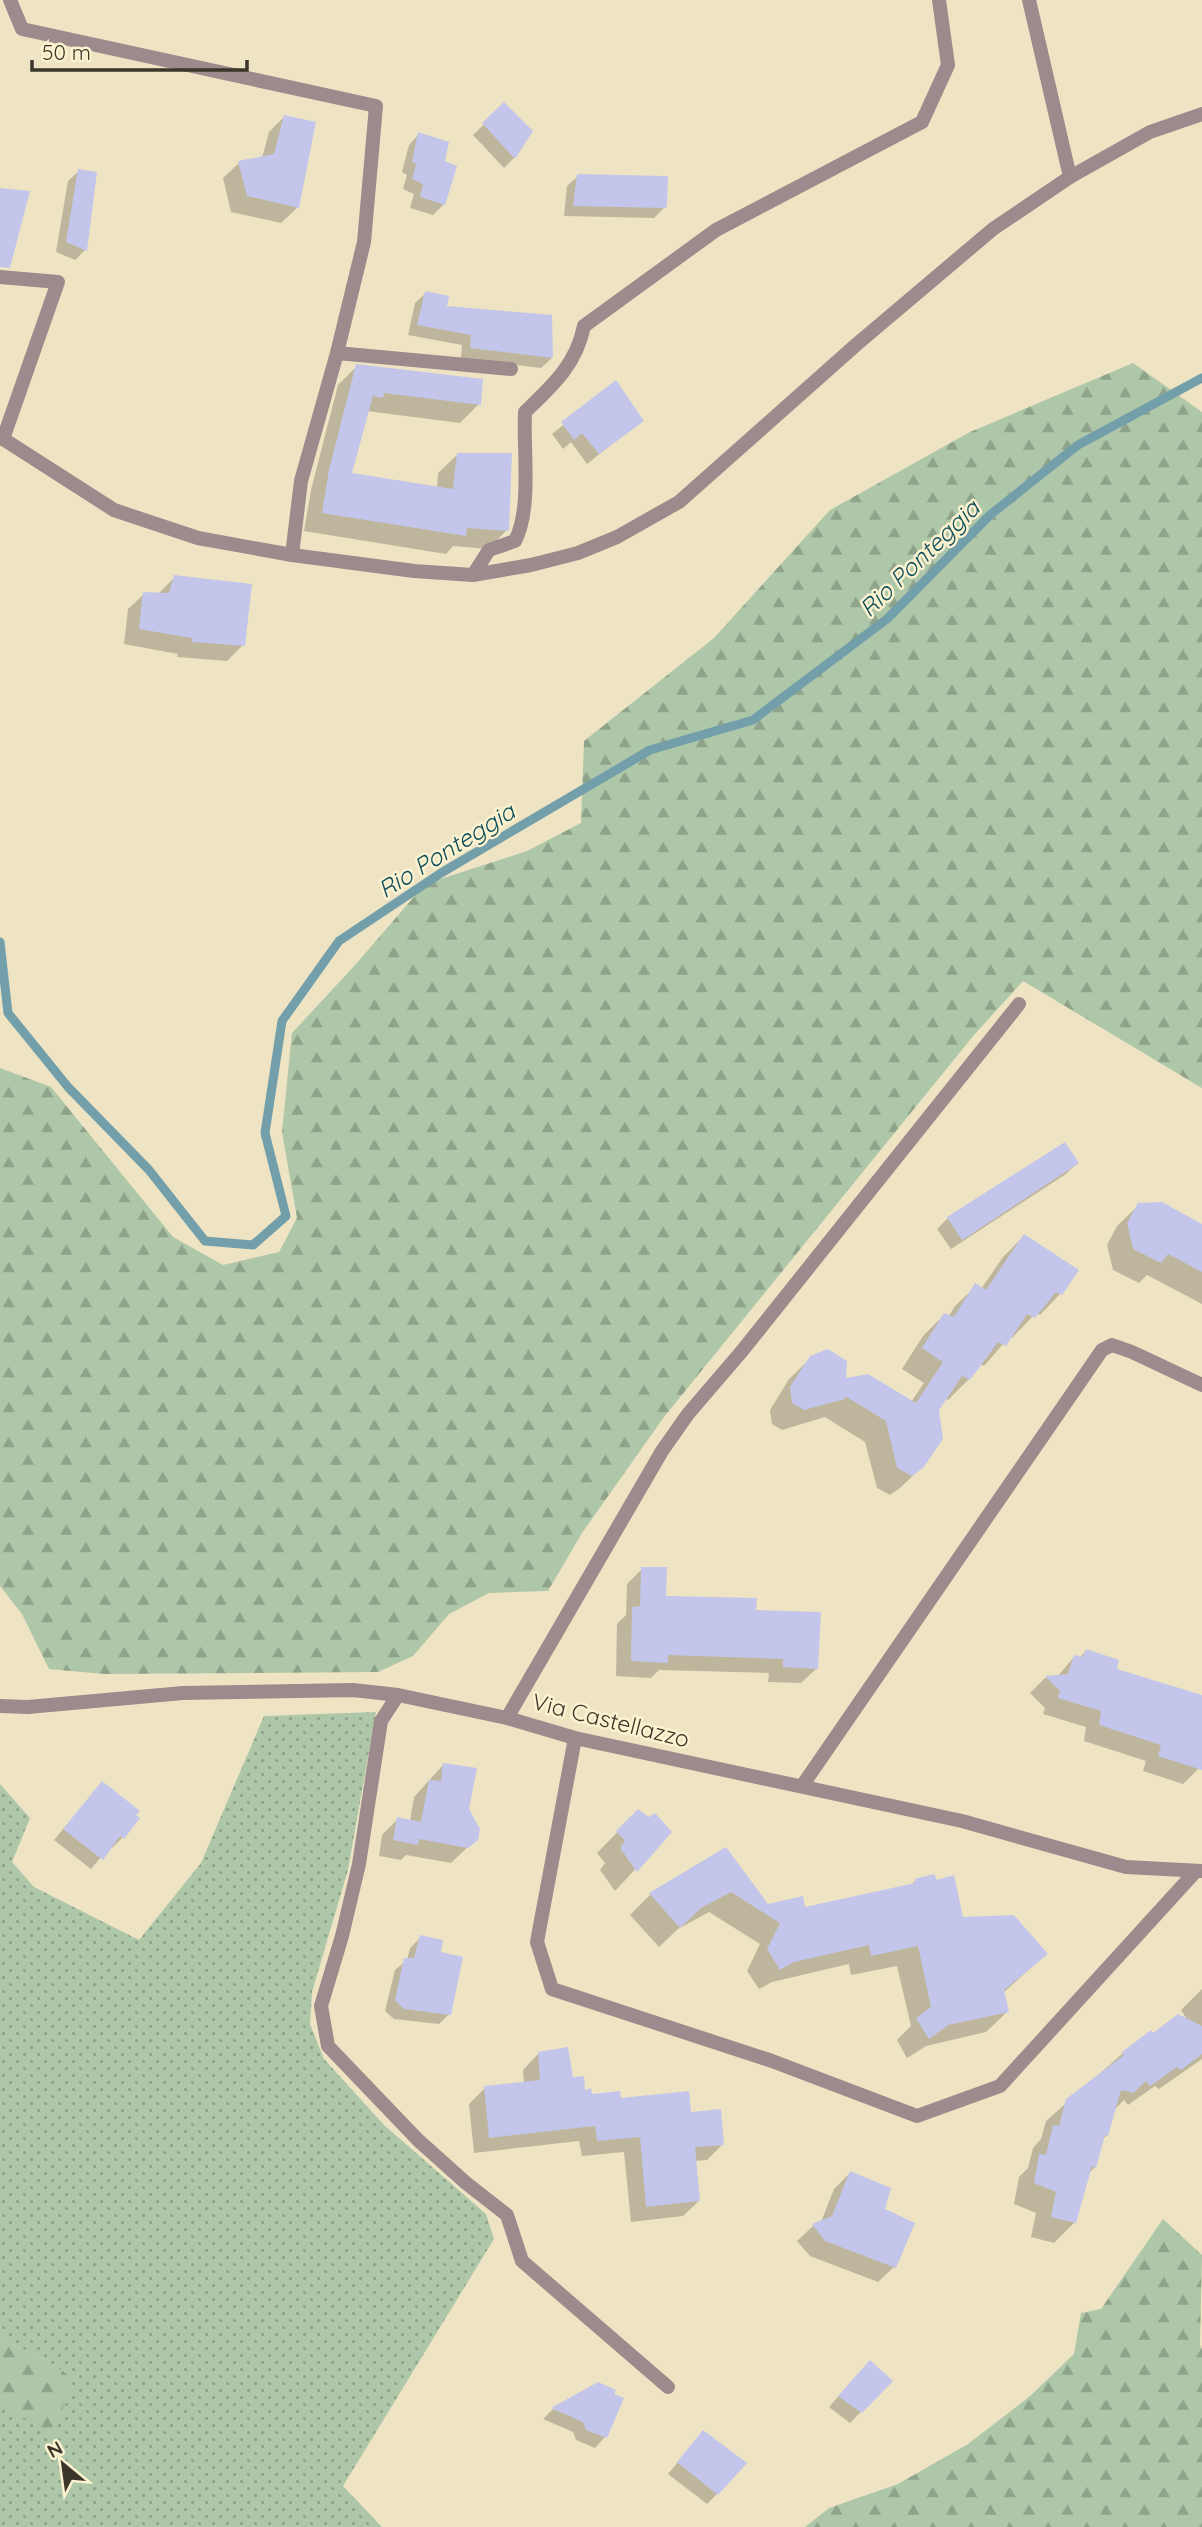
<svg xmlns="http://www.w3.org/2000/svg" width="1202" height="2527" viewBox="0 0 1202 2527" font-family="Quicksand,sans-serif">
<defs>
<pattern id="grass-dots" width="8" height="8" patternUnits="userSpaceOnUse" patternTransform="scale(1.75)"><rect width="8" height="8" fill="#aec7a9"/><path d="M2 2h.1M6 6h.1" fill="none" stroke="#8fa28a" stroke-width="1.8" stroke-linecap="round"/></pattern>
<pattern id="forest-firs" width="22" height="20" patternUnits="userSpaceOnUse" patternTransform="scale(1.75)"><rect width="22" height="20" fill="#aec7a9"/><path d="M5 1l3.5 6h-7zM16 11l3.5 6h-7z" fill="#8fa28a"/></pattern>
</defs>
<rect width="100%" height="100%" fill="#eee4c3"/>
<path fill="url(#grass-dots)" d="M376,1712L348,1870L312,1992L310,2024L324,2059L384,2125L486,2214L494,2239L343,2486L382,2527H0V2407H7L72,2378L46,2360L0,2338V1784L30,1818L12,1862L34,1887L139,1940L201,1863L264,1716Z"/>
<path fill="url(#forest-firs)" d="M1133,363L1202,412V1088L1023,981L974,1035L664,1417L582,1533L548,1591L489,1593L449,1614L413,1656L378,1672L104,1674L49,1669L22,1614L0,1586V1068L51,1087L173,1237L223,1265L279,1252L297,1218L282,1132L292,1033L356,964L425,884L527,851L581,823L584,741L714,638L830,510L970,432Z
M1163,2219L1202,2255L1200,2345L1202,2349V2527H805L829,2508L898,2484L968,2444L1029,2397L1074,2354L1081,2313L1101,2309Z
M0,2338L46,2360L73,2378L53,2436L7,2407H0Z"/>
<path fill="#0003" d="M504,105L530,131L514,158L504,168L473,135Z
M284,117L314,124L297,208L281,223L231,212L223,178L239,163L262,158L269,132Z
M419,134L443,162L455,167L443,205L433,215L410,208L414,194L403,189L407,175L402,172L409,145Z
M79,171L85,250L75,260L56,252L68,181Z
M578,176L664,208L654,218L564,216L567,186Z
M426,293L445,307L552,358L541,368L461,358L462,345L408,335L415,303Z
M357,366L479,404L460,423L367,411L350,475L437,488L438,473L457,455L507,530L488,549L453,546L446,554L304,531L311,490L338,385Z
M616,383L641,421L587,464L571,442L563,449L552,434Z
M175,577L243,645L227,661L177,657L178,654L124,644L128,609L144,594L159,593Z
M1065,1145L1077,1163L1066,1174L951,1249L937,1229L948,1218Z
M1139,1205L1202,1226V1304L1147,1275L1139,1283L1113,1270L1107,1245L1117,1226Z
M1024,1236L1077,1271L1060,1294L1040,1315L1036,1313L1013,1337L1010,1336L984,1366L980,1364L969,1379L948,1400L945,1398L937,1410L922,1467L900,1488L890,1495L877,1488L865,1442L825,1417L782,1430L772,1424L770,1410L789,1379L811,1358L844,1381L911,1402L924,1383L902,1369L923,1336L944,1315L948,1317L955,1306L976,1286L981,1289L1003,1257Z
M642,1569L664,1597L817,1668L801,1683L768,1682L769,1673L659,1670L651,1678L616,1676L617,1624L626,1615L627,1584Z
M1086,1651L1115,1670L1202,1697V1765L1183,1784L1143,1771L1146,1761L1084,1741L1086,1727L1043,1714L1045,1708L1030,1693L1045,1678L1057,1677L1074,1657L1079,1658Z
M444,1764L467,1809L476,1839L451,1863L406,1855L401,1860L379,1856L382,1835L398,1819L410,1821L414,1797Z
M102,1783L123,1837L112,1848L110,1846L91,1869L54,1840Z
M638,1811L670,1832L615,1891L600,1870L605,1863L597,1853Z
M726,1850L768,1906L804,1909L911,1885L916,1880L962,1919L1046,1954L1003,1993L1007,2012L986,2032L926,2046L907,2058L897,2040L911,2026L897,1966L851,1975L849,1964L772,1982L759,1989L747,1971L760,1944L709,1912L678,1929L659,1947L630,1915L650,1895Z
M421,1937L440,1954L449,2014L439,2024L394,2019L385,2011L395,1970L407,1960L410,1948Z
M1202,1989V2059L1159,2089L1155,2086L1128,2105L1124,2100L1114,2110L1107,2135L1102,2140L1095,2167L1088,2174L1075,2222L1054,2243L1031,2237L1036,2213L1014,2204L1019,2177L1028,2168L1033,2148L1041,2139L1046,2121L1123,2053L1153,2035L1188,2021L1181,2010Z
M538,2054L591,2096L690,2114L723,2144L707,2160L694,2161L699,2201L683,2216L631,2222L624,2152L582,2156L579,2141L474,2153L469,2104L485,2088L524,2084L523,2070Z
M850,2173L882,2210L894,2267L878,2282L810,2256L797,2241L813,2226L821,2222L834,2189Z
M859,2373L891,2381L850,2423L829,2407Z
M599,2384L605,2437L595,2448L576,2440L573,2432L543,2419L552,2410Z
M703,2432L717,2494L707,2504L668,2474Z"/>
<g fill="none" stroke-linecap="round" stroke-linejoin="round">
<path stroke="#739fab" stroke-width="9" d="M0,942L8,1013L68,1087L149,1170L205,1241L253,1245L286,1216L265,1133L282,1021L339,941L441,873L650,750L753,720L887,619L990,515L1078,445L1202,378"/>
</g>
<path fill="#c3c6ea" d="M504,102L533,131L515,159L482,123Z
M284,115L316,122L299,208L247,196L238,161L274,154Z
M418,132L449,142L445,161L457,166L445,205L420,197L423,184L412,179L416,164L412,162Z
M78,169L97,172L87,251L66,242Z
M577,174L668,176L667,205L666,208L573,206Z
M0,188L30,191L10,268L0,267Z
M425,291L449,296L447,306L552,315L553,358L470,348L471,335L417,325Z
M356,364L483,379L481,405L384,393L383,398L373,396L352,473L453,489L457,453H512L509,531L467,528L466,536L322,513L329,470Z
M616,380L644,421L599,454L582,433L574,440L561,422Z
M174,575L252,584L245,646L192,642V638L139,629L143,592L169,593Z
M1065,1142L1079,1163L962,1240L947,1217Z
M1162,1202L1202,1224V1272L1168,1254L1161,1263L1133,1249L1127,1223L1138,1203Z
M1024,1234L1079,1270L1062,1295L1056,1292L1035,1318L1027,1314L1006,1346L998,1342L970,1380L962,1376L939,1410L943,1439L923,1468L912,1476L897,1468L886,1421L845,1396V1399L804,1410L792,1403L790,1387L810,1356L828,1349L847,1361L846,1378L868,1374L916,1403L943,1362L922,1348L944,1313L954,1317L975,1283L986,1290Z
M641,1567H667L666,1596L757,1598L756,1610L821,1612L818,1669L783,1667V1659L668,1655V1663L631,1661L632,1607L640,1606Z
M1086,1649L1119,1660L1117,1669L1202,1695V1770L1158,1756L1161,1745L1099,1725L1101,1711L1058,1698L1060,1691L1045,1676L1068,1674L1074,1655L1083,1657Z
M443,1763L477,1768L469,1809L480,1829L478,1840L468,1848L419,1839L418,1845L393,1840L397,1817L421,1822L429,1780L441,1781Z
M102,1781L140,1811L136,1815L140,1818L124,1839L120,1836L103,1860L63,1829Z
M638,1809L649,1817L655,1813L672,1832L637,1872L620,1848L625,1841L616,1831Z
M726,1847L768,1904L803,1896L805,1907L915,1883V1879L934,1874L937,1880L954,1875L963,1917L1014,1915L1048,1954L1004,1990L1009,2012L948,2025L929,2039L916,2018L931,2007L918,1946L871,1956L869,1945L794,1962L780,1970L767,1949L780,1923L731,1892L701,1908L680,1928L649,1893Z
M420,1935L443,1940L441,1952L463,1957L451,2015L404,2009L395,2000L404,1958H414Z
M1178,2014L1202,2026V2054L1181,2070L1177,2067L1150,2086L1146,2081L1133,2093L1121,2090L1108,2136L1105,2135L1096,2168L1092,2166L1076,2223L1051,2217L1056,2192L1034,2183L1039,2154L1046,2155L1053,2125L1059,2126L1066,2099L1124,2055L1122,2052L1151,2030L1153,2033Z
M568,2047L573,2077L584,2076L585,2090L591,2088L592,2094L620,2091L621,2098L689,2091L691,2112L721,2109L724,2145L695,2147L700,2201L646,2207L640,2137L597,2141L595,2126L489,2138L484,2086L540,2080L538,2052Z
M850,2171L891,2188L885,2209L915,2223L896,2268L825,2241L812,2224L832,2216Z
M870,2360L893,2381L862,2413L838,2396Z
M598,2382L616,2390L614,2394L624,2398L607,2438L586,2430L583,2422L551,2408Z
M703,2430L747,2463L718,2495L677,2462Z"/>
<g fill="none" stroke-linecap="round" stroke-linejoin="round">
<path stroke="#9d8a8c" stroke-width="14" d="M10,0L22,29L376,106L364,242L337,353L301,481L292,555
M1029,0L1070,177
M0,277L58,282L3,439
M337,353L511,369
M473,575L489,550L515,541C532,508 523,451 525,412C553,385 576,365 584,326L716,230L922,122L948,65L939,0
M398,1695L381,1721L359,1864L342,1936L321,2006L328,2046L418,2140L466,2183L507,2215L522,2261L668,2387
M0,1706L28,1707L183,1693L353,1690L398,1695L507,1718L575,1738L962,1821L1126,1867L1202,1871
M507,1718L662,1451L688,1414L742,1351L1019,1004
M575,1738L537,1942L552,1989L772,2061L917,2116L1000,2086L1196,1871
M802,1786L1102,1350L1112,1345L1132,1352L1202,1385"/>
<path stroke="#9d8a8c" stroke-width="14" d="M0,437L114,510L198,538L292,555L414,571L473,575L531,565L578,553L617,537L679,502L857,344L993,229L1070,177L1150,132L1202,114"/>
</g>
<g text-anchor="middle" dominant-baseline="central" stroke-width="5" stroke-linejoin="round" paint-order="stroke">
<g font-size="23" fill="#3a3629" stroke="#fcf2d0">
<text transform="translate(611 1720) rotate(14)">Via Castellazzo</text>
</g>
<g font-size="24" font-style="italic" fill="#0c4e5b" stroke="#fcf2d0">
<text transform="translate(919 558) rotate(-44)">Rio Ponteggia</text>
<text transform="translate(446 850) rotate(-32)">Rio Ponteggia</text>
</g>
</g>
<g transform="translate(63 2464) rotate(331)" stroke="#fcf2d0" stroke-width="5" paint-order="stroke">
<path d="M0-5L12 26L0 18L-12 26Z" fill="#3a3629"/>
<text y="-10" font-size="19" font-weight="bold" text-anchor="middle" fill="#3a3629">N</text>
</g>
<path d="M32 60v10h215v-10" fill="none" stroke="#3a3629" stroke-width="3.5"/>
<text x="42" y="60" font-size="21" fill="#3a3629" stroke="#fcf2d0" stroke-width="5" paint-order="stroke">50 m</text>
</svg>
